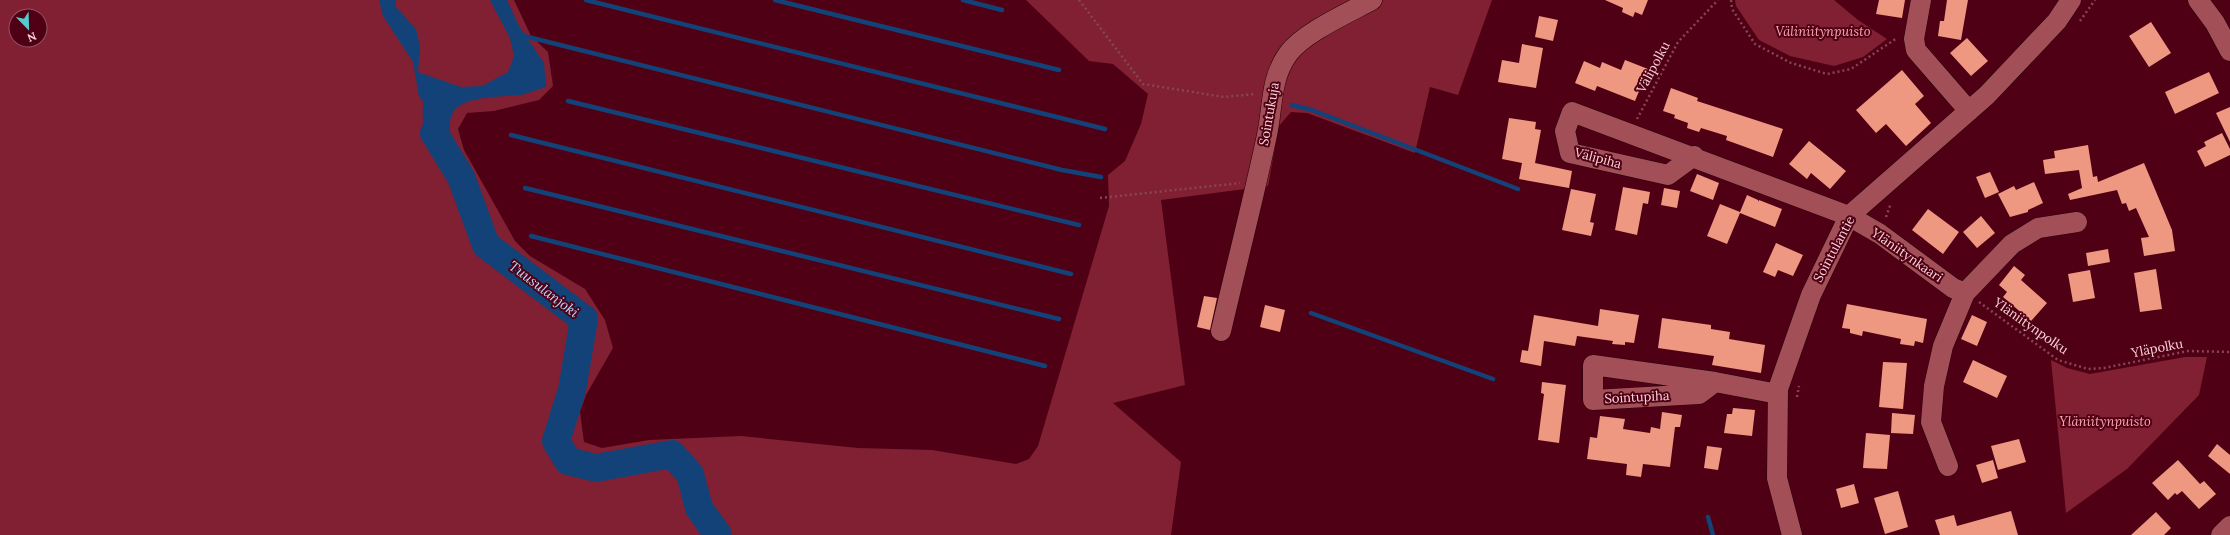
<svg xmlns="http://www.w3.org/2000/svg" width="2230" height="535" viewBox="0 0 2230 535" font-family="Lora,serif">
<rect width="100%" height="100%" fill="#4f0015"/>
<path fill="#802032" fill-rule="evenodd" d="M0,0H514L531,36L548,52L553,86L539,100L494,111L467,113L458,129L464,150L515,241L530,256L585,289L605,320L613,348L586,395L580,412L584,442L602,448L649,440L741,436L858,448L932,450L1016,464L1029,459L1038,446L1109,206L1108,175L1125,161L1141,124L1148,94L1113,64L1089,61L1026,0H1492L1458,95L1430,87L1415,153L1307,113L1291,112L1279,126L1268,186L1161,200L1185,385L1113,403L1181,462L1171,535H0ZM16,16H40V40H16Z
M1735,0H1834L1858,20L1887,39L1863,57L1834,66L1790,56L1759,40L1736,6Z
M2185,357H2207L2199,395L2127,469L2066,513L2051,360L2067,368L2090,374Z"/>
<path fill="#134279" d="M379,0H396V7L416,29L420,47L418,72L461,87L482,86L508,72L514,56L510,38L490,0H507L519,26L544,63L546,87C539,89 532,92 525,94C506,98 467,94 454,111C444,125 454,151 459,165L450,167C423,143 422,136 423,101L419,97L413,62L383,16Z"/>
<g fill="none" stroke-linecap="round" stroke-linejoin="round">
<path stroke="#134279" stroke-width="4.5" d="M586,0L1105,129
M775,0L1059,70
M963,0L1002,10
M520,35L1062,170L1101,177
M568,101L1079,225
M1292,105L1312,110L1518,189
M511,135L1071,274
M525,188L1059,319
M531,236L1045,366
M1311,313L1493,379
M1708,517L1713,535"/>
<path stroke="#134279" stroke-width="28" d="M434,133L461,177L486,245L584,319L572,390L556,441L568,461L596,468L672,454L690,474L699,508L718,535"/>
</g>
<path fill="#ee9882" d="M1605,0H1648L1642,15L1635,12L1633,17L1622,12L1623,8Z
M1879,0H1905L1902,18L1876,14Z
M1947,0H1968L1961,40L1938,36L1940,21H1944Z
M1539,16L1558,20L1553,41L1535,37Z
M2151,22L2171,53L2149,67L2129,36Z
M1967,38L1988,61L1971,76L1950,53Z
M1522,44L1543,48L1536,88L1498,82L1502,60L1519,63Z
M1625,60L1648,69L1635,101L1597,86L1595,91L1575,83L1584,61L1600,68L1602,62L1621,70Z
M1902,70L1924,96L1915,104L1931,123L1906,146L1886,124L1876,133L1856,110Z
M2209,72L2219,93L2175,114L2165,92Z
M1671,88L1698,98L1697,101L1783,129L1773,157L1726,140L1727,136L1701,128L1699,132L1687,128L1688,123L1674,118L1675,115L1663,111Z
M2230,107V142L2216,113Z
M1509,118L1536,122L1535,129L1541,130L1535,163L1572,171L1569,188L1519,179L1522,163L1502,159Z
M2222,133L2230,149V155L2205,167L2197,151L2206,146L2204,142Z
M1809,141L1846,171L1830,189L1811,173L1807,179L1789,164Z
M2088,145L2093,177L2097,176L2098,182L2144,163L2172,230L2175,251L2144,256L2141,238L2149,237L2136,208L2129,211L2126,203L2122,204L2117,190L2070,200L2068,194L2082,188L2079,170L2045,174L2043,160L2055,158L2054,151Z
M1990,172L1999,192L1985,198L1976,177Z
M1697,174L1719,183L1713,200L1690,191Z
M2034,182L2043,203L2028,210V212L2010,217L1998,194L2014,186L2016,190Z
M1623,187L1650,192L1648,204L1643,203L1637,235L1615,230Z
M1664,188L1680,191L1677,208L1661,205Z
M1571,189L1596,194L1590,222L1594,223L1591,236L1562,230Z
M1747,195L1758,200V202L1759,200L1782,209L1775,227L1740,213L1727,244L1707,236L1720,204L1740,212Z
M1928,209L1959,232L1943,254L1912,230Z
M1981,216L1995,233L1977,248L1963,232Z
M1776,243L1803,255L1793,276L1778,270L1775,277L1763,272Z
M2108,249L2110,262L2088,266L2086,253Z
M2014,266L2025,275L2021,280L2047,303L2031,321L2003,297L2007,292L1999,285Z
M2156,269L2162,309L2140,312L2134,273Z
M2090,270L2095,298L2073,302L2068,274Z
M1204,296L1217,298L1210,330L1197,327Z
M1847,304L1927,319L1923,343L1915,341L1914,346L1900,344L1901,339L1863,331L1862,336L1850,333V329L1842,328Z
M1265,305L1285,310L1280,332L1260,327Z
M1600,309L1639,315L1634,343L1625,342V345L1612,344L1613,341L1577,336L1575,346L1544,341L1541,366L1520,362L1522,350L1528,351L1534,315L1598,326Z
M1972,315L1987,322L1977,346L1961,339Z
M1662,318L1711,325V329L1730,332L1729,339L1765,345L1761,373L1712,365L1714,356L1658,348Z
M1973,360L2007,376L1997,398L1963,382Z
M1883,362L1907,363L1903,409L1879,407Z
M1542,382L1566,385L1559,443L1538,440L1544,394L1541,393Z
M1733,408L1755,410L1752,436L1724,433L1727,414H1732Z
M1662,412L1682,415L1680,427H1675L1670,467L1643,464L1641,477L1626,475L1627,464L1587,459L1590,437L1597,438L1600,416L1625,419L1623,429L1650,433L1651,427L1660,429Z
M1892,413L1915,415L1913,434L1891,433Z
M1866,433L1890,435L1887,469L1863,468Z
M2019,439L2026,462L1998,470L1991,446Z
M2217,444L2230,455V474L2208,456Z
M1707,446L1722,448L1718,470L1704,468Z
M1993,460L1998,478L1982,483L1976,465Z
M2178,460L2200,484L2204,481L2216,494L2199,509L2182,491L2177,495L2175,493L2168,500L2152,483Z
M1854,484L1859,503L1841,508L1836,489Z
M1898,491L1908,527L1885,534L1874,498Z
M2011,511L2018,535H1940L1935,520L1954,515L1957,526Z
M2156,512L2171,528L2164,535H2131Z"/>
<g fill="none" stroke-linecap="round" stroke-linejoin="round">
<defs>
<path id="minor" d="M1921,0L1914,39L1916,50L1969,111
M2198,0L2215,23L2230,51
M1694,156L1668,175L1570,153L1565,131L1572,112L1849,216L1880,234L1953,288L1965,293
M1221,331C1236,266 1253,201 1267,135C1273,107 1270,79 1288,54C1303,33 1348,13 1372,0
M1715,382L1699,394L1593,400V365L1715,382L1778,394
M1948,466L1931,422L1934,386L1943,346L1965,293L2012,244L2038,228L2077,222
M1792,535L1777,478L1778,389L1811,295L1849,216L1987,95L2057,21L2071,0
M2221,535L2230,526"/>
</defs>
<use href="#minor" stroke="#260107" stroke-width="21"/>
<path stroke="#874654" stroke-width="2.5" stroke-dasharray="2 3" stroke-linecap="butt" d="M1079,0L1143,84L1224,97L1255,94
M1731,0L1732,9L1755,44L1791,63L1827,74L1851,69L1897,38
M2080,21L2095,0
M1637,119L1678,42L1718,0
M1100,198L1240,183
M1886,217L1891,203
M1979,302L2058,360L2088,369L2104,368L2188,351L2230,352
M1797,397L1799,386"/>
<use href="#minor" stroke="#a24f58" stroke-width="20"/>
</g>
<g text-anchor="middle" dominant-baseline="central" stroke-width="4" stroke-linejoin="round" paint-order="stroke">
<g font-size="13" font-style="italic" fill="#faa8ad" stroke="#4f0015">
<text x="1823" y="31">Väliniitynpuisto</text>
<text x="2105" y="421">Yläniitynpuisto</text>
</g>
<g font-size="13" fill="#fcd5d6" stroke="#4f0015">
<text transform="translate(1653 67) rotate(-62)">Välipolku</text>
<text transform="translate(1269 114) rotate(-80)">Sointukuja</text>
<text transform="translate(1598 158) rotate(15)">Välipiha</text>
<text transform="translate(1834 249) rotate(-62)">Sointulantie</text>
<text transform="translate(1907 255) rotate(35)">Yläniitynkaari</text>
<text transform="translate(2031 326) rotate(35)">Yläniitynpolku</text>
<text transform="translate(2157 348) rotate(-11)">Yläpolku</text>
<text transform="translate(1637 397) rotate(-3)">Sointupiha</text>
</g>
<g font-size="14" font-style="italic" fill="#b7d6fe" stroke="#4f0015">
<text transform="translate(544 289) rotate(37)">Tuusulanjoki</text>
</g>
</g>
<g transform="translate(28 28) rotate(157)"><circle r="19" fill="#4f0015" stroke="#945562"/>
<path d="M0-3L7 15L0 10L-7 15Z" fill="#52cdcd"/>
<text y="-6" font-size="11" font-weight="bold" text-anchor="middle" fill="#fcd5d6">N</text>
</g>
</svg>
